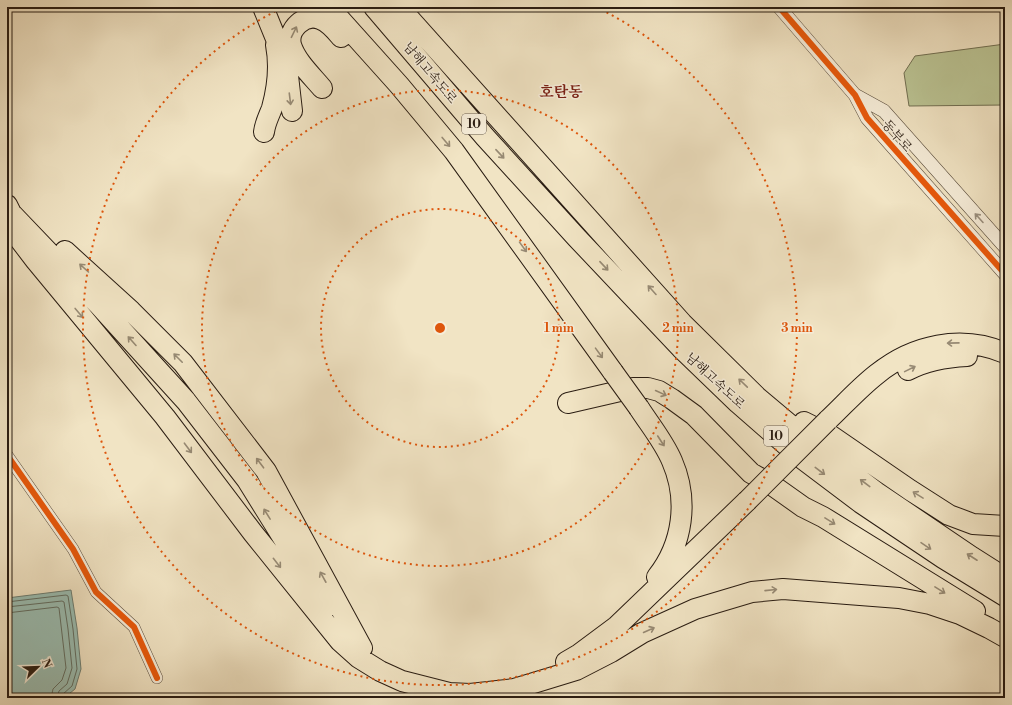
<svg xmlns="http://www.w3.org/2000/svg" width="1012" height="705" viewBox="0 0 1012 705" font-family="'Libre Bodoni','Noto Serif KR',serif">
<rect width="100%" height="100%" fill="#f1e4c4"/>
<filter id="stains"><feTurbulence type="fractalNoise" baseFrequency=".005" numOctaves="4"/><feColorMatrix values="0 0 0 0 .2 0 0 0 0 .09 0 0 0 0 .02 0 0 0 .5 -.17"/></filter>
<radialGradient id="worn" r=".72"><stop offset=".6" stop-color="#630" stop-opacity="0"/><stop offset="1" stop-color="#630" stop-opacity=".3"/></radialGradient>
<path fill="#bbc494" stroke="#727053" d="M1005,44V105L909,106L904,73L915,56Z"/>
<path fill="#9bbfb4" stroke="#6d7e73" d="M71,590L77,628L81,669L75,689L64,698H7V598Z"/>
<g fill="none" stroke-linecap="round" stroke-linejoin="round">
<path stroke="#626e63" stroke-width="1" d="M7,602L66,595L68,596L73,629L77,669L72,686L63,694L62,698
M7,607L62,601L64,602L68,629L72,668L67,684L59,691L57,698
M7,613L57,607L59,608L66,668L62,680L53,689L51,698"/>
<defs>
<path id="minor" d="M7,455L73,549L96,592L134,627L157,678"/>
<path id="tertiary" d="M779,7L855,95L867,118L1005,274
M855,95L884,111L1005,247"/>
<path id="motorway" d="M263,7L281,51L290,64
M329,7L399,85L454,151L613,372
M374,7L485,137L577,238L681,348L738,403L800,457L861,503L943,558L1005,596
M399,7L682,323L758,398L814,445L876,492L972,557L1005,578
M287,67L292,111
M322,88C311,75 296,61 291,45C287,29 305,13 320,19C329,22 336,31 341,37
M264,132C265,123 269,116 272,108C278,86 280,66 276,45
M7,205L11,213L98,304L186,401L247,480L326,607
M7,223L36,261L165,417L253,533L340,641L359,658L380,671L402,681L449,693L470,694L514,689L576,670L611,652L642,633L695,609L752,592L783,589L899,598L930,604L960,614L989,628L1005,637
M65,251L131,311L183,363L266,471L362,648
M908,370C927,360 946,357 967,356
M568,403L633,388H648L659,391L672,399L694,415L751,473L772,485L803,507L823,517L975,611
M639,408C650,425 664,442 672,461C689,500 683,544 657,577
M828,420C844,405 859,388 877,374C913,345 961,334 1005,353
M804,422L830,435L910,490L949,515L973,524L1005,526
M566,662L578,655L617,626L747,501"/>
</defs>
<use href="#minor" stroke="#5b4e3e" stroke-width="12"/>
<use href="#tertiary" stroke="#5b4e3e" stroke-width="14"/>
<use href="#motorway" stroke="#291c12" stroke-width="22"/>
<use href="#minor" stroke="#f6edd9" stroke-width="11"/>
<use href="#tertiary" stroke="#f6edd9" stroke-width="13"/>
<use href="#motorway" stroke="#f1e4c4" stroke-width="20"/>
<defs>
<path id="motorway-bridge" d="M613,372L639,408
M747,501L828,420"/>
</defs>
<use href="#motorway-bridge" stroke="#291c12" stroke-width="22" stroke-linecap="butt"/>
<use href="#motorway-bridge" stroke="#f1e4c4" stroke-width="20"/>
<defs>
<path id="cycleway" d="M779,7L855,95L867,118L1005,274
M7,455L73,549L96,592L134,627L157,678"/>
</defs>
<use href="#cycleway" stroke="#f6edd9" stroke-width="8"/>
<use href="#cycleway" stroke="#e8590c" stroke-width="6"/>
</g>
<defs><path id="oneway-shaft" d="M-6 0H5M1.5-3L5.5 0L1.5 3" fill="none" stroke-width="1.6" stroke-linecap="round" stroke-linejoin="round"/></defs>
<g stroke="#978a74">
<use href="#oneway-shaft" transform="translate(294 32) rotate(-64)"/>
<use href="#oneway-shaft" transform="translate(290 99) rotate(83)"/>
<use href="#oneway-shaft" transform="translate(446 142) rotate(50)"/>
<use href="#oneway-shaft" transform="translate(500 154) rotate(47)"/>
<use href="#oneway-shaft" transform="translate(523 247) rotate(54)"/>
<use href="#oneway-shaft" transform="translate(604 266) rotate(47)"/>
<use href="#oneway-shaft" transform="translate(84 268) rotate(-138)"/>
<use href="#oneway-shaft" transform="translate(652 290) rotate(-132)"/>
<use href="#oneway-shaft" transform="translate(79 313) rotate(50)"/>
<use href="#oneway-shaft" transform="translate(132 341) rotate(-132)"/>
<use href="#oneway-shaft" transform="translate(953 343) rotate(179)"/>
<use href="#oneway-shaft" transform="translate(599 353) rotate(54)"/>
<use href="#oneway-shaft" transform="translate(178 358) rotate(-135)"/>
<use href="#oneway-shaft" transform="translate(910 369) rotate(-26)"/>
<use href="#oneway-shaft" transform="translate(743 383) rotate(-136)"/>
<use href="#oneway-shaft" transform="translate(661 393) rotate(25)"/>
<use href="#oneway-shaft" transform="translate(661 441) rotate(57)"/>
<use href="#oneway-shaft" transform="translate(188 448) rotate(53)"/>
<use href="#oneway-shaft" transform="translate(260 463) rotate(-127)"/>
<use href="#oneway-shaft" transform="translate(820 471) rotate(37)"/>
<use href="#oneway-shaft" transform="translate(865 483) rotate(-143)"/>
<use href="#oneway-shaft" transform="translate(918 495) rotate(-148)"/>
<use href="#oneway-shaft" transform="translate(267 514) rotate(-122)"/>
<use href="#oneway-shaft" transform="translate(830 521) rotate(32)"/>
<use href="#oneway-shaft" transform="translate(926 546) rotate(34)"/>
<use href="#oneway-shaft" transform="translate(972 557) rotate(-147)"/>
<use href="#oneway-shaft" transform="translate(277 563) rotate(52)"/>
<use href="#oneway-shaft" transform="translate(323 577) rotate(-119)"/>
<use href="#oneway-shaft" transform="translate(771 590) rotate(-6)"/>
<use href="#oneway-shaft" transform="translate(940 590) rotate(32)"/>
<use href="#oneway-shaft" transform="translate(649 630) rotate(-24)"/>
</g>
<use stroke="#9a8f7f" href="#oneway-shaft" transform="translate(979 218) rotate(-132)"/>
<g fill="none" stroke="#de560c" stroke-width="2" stroke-dasharray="2 4">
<circle cx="440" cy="328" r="119"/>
<circle cx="440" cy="328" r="238"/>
<path d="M596 7A357 357 0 1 1 284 7"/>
</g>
<g text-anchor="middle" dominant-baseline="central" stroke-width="3" stroke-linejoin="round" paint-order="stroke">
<g fill="#f6edd9" stroke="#665b4e" stroke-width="1">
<rect x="462" y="114" width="24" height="20" rx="3"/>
<rect x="764" y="426" width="24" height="20" rx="3"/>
</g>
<g font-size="12" font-weight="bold" fill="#291c12">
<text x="474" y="124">10</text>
<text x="776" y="436">10</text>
</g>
<g font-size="13" fill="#291c12" stroke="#f6edd9">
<text transform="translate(430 73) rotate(50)">남해고속도로</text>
<text transform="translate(897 136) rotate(49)">동부로</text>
<text transform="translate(715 381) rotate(43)">남해고속도로</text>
</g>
<g font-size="15" font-weight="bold" fill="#7a1f14" stroke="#f6edd9">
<text x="561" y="92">호탄동</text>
</g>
</g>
<circle cx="440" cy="328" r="6" fill="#de560c" stroke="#f6edd9" stroke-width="2"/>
<g font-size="12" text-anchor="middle" font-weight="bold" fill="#de560c" stroke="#f6edd9" stroke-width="3" stroke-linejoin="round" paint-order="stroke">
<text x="559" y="332">1 min</text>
<text x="678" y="332">2 min</text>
<text x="797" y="332">3 min</text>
</g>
<rect width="1012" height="705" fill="none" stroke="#f1e4c4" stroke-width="24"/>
<rect x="8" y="8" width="996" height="689" fill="none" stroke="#291c12" stroke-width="2"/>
<rect x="12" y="12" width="988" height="681" fill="none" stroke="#291c12"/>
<g transform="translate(38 667) rotate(67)" stroke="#f6edd9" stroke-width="3" paint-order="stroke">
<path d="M0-3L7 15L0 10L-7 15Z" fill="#291c12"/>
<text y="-6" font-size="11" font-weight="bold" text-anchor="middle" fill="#291c12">N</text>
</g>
<rect width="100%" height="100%" filter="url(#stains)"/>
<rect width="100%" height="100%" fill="url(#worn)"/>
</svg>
